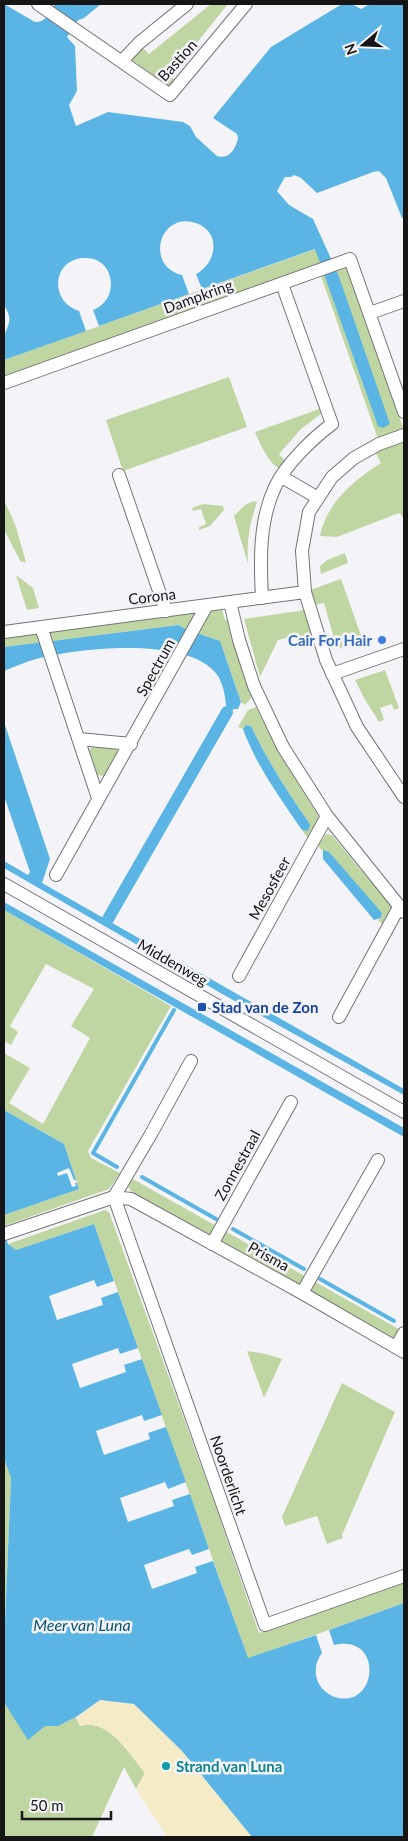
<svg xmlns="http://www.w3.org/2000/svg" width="408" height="1841" viewBox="0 0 408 1841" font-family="Lato,sans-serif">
<rect width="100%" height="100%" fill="#f4f4f8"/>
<path fill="#c0d6a2" d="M211,4H228L170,76L177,82L173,86H168L131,59L142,47L149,54Z
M316,249L322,266L4,378V360Z
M346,267L404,430L378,439L321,276Z
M229,377L247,427L123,471L106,420Z
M325,407L326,410L301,429L279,454L288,464C287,465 281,468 280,468C271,468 258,440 255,432Z
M404,442V518L399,513L337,537L320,536C327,502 353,481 381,463L375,452Z
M4,500L15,524L26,562H21L4,530Z
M254,501L257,502C249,525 247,540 248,564L234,516L245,505Z
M203,504L223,506L224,510L210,526L199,530V527L206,524L201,509L193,511L192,508Z
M345,553L348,563L321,574L320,566L327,560Z
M16,575L33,588L39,608L27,610Z
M341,579L363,641L337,649L324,603L314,605L310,590Z
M222,610L225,620L228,619L235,649L252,697L245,705L241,702L220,641L185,629L179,625L4,647V636Z
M305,610L313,641L294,636L278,640L260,677L244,619Z
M385,670L399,708L394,710L392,704L380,708L384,720L379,722L364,698L355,680Z
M256,707L280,755L321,820L309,840L302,830L307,831L310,824C288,793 267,760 251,726L246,725L243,729L238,727L248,710Z
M93,746L115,748L118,753L104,776L97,775L89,750Z
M326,834L332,835L359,868L391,904L393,909L385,927L378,920L381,918L382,913L318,846Z
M4,910L171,1006L88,1151L91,1158L120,1173L109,1189L4,1226V1215L79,1189L64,1144L4,1110V1053L30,1068L9,1103L43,1124L90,1038L71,1026L94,989L46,964L10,1026L18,1032L11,1045L4,1041Z
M133,1179L404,1332V1345L131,1191L128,1187Z
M105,1210L109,1212L212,1496L259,1633L404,1582V1603L248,1659L94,1224L16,1250L8,1244Z
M247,1351L266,1354L282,1359L264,1398Z
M342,1383L395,1412L342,1535L343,1538L327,1544L317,1516L285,1526L282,1517Z
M4,1458L11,1478L5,1623V1704L45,1726H58L76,1717L80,1726C109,1718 129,1754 145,1773L136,1789L124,1767L92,1837H4Z"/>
<path fill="#f5ebc6" d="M100,1700L134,1704L182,1751L252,1837H167L136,1789L145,1773C129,1753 109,1718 80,1726L76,1718Z"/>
<path fill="#5ab5e5" d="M4,4L35,22C46,23 50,12 55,4H101L84,18L78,20L67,37L75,46L77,91L69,105L76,126L108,112L183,122L190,126L196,137L217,156C229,160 236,149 238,138L237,134L213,118L271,47L342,4H352L361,9L370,4H404V218H402L386,178L379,171L373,172L317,193L301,178L294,175L291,177H285L277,191L289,205L313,219L338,274L390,424L383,428L378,426L315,249L202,289L196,274C219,262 221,228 192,222C158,215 146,267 182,275L189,294L99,326L93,310C121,300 115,256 84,258C52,259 49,302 79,311L86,331L4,360C4,353 3,346 4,339C6,324 15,323 4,305Z
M179,625L185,629L220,641L241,702L238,709H234L227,712C225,699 225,688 218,676C191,635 77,648 36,659C25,662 14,667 4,671V647Z
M4,722L50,859L42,883L404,1089V1095L224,995L4,868V861L28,875L30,872L4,796Z
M246,725L251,726C267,760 288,793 310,824L309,829L307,831L302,830C280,798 256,765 243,729Z
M323,850L329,852L382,913L381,918L374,920L323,859Z
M4,902L404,1128V1137L4,910Z
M4,1110L64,1144L76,1180H74L69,1168L57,1173L58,1176L67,1173L72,1187L76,1186L75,1183H77L79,1189L4,1215V1217Z
M94,1224L114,1281L97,1287L94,1280L49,1296L57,1320L103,1305L101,1298L118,1292L138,1348L120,1354L118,1348L72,1364L80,1388L126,1372L124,1365L142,1359L162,1415L144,1421L142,1415L96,1431L104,1455L150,1439L148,1433L166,1427L186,1482L168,1489L165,1482L120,1498L128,1522L174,1506L172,1500L190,1494L209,1549L192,1555L189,1549L144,1565L152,1589L197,1573L195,1567L213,1561L248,1658L316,1635L322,1653C317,1659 315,1667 316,1675C317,1684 324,1692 332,1696C377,1714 386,1633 334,1645L329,1630L404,1603V1837H252L182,1751L134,1704L100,1700L76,1717L58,1726H45L28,1740L5,1704V1623L11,1478L4,1458V1233L8,1244L16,1250Z"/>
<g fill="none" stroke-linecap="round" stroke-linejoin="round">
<path stroke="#5ab5e5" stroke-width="4" d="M117,1167L93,1153L174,1010
M142,1177L216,1219
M233,1229L304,1269
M320,1279L394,1321"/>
<path stroke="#5ab5e5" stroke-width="12" d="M108,919L227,712"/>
<defs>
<path id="street" d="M38,4L170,95L246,4
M122,61L139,43L187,4
M370,313L404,301
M4,383L350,259L404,412
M404,435L379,444L354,458L332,477L309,512L302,551L305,592L326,660L357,727L404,797
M119,475L166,611
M282,477L318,498
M262,598C260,561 259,521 275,487C285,465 313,438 332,424L282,284
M230,602L239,640L254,686L283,747L327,816L404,912
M41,627L98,798
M4,632L305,592
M332,674L404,649
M79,739L131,744
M56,875L207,605
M4,884L404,1112
M239,976L327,816
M339,1017L399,907
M114,1197L265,1625L404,1576
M114,1197L151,1134L191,1061
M4,1234L114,1197L131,1199L302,1293L404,1352
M212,1244L291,1102
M302,1293L378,1160
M396,1347L404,1333"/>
</defs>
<use href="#street" stroke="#747377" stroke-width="14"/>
<use href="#street" stroke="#fff" stroke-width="12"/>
</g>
<circle fill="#3f7fe0" stroke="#f4f4f8" stroke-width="2" cx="382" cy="640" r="5"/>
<rect fill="#1a4fb4" stroke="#f4f4f8" stroke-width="2" x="197" y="1002" width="10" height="10" rx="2.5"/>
<circle fill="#0f9aa8" stroke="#f4f4f8" stroke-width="2" cx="166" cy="1766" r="5"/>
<g text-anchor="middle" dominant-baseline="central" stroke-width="5" stroke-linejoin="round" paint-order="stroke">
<g font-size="15" fill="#161617" stroke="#f4f4f8">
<text transform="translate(177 60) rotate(-48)">Bastion</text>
<text transform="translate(198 296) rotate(-20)">Dampkring</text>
<text transform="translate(152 596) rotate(-7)">Corona</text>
<text transform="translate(155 667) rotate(-61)">Spectrum</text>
<text transform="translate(269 888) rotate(-61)">Mesosfeer</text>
<text transform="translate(173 962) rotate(30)">Middenweg</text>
<text transform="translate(237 1165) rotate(-61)">Zonnestraal</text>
<text transform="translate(269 1256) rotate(29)">Prisma</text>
<text transform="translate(229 1475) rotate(71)">Noorderlicht</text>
</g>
<g font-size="15" font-weight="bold" fill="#366cbe" stroke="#f4f4f8" text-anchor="end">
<text x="372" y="640">Cair For Hair</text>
</g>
<g font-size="15" font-weight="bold" fill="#164399" stroke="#f4f4f8" text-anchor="start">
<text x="212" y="1007">Stad van de Zon</text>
</g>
<g font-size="15" font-weight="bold" fill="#0d838f" stroke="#f4f4f8" text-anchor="start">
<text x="176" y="1766">Strand van Luna</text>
</g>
<g font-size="16" font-style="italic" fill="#065272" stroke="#f4f4f8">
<text x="82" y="1624">Meer van Luna</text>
</g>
</g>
<rect width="408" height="1841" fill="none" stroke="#161617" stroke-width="10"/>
<g transform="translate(363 45) rotate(251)" stroke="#f4f4f8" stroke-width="4" paint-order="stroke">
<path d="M0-4L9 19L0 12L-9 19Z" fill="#161617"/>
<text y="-8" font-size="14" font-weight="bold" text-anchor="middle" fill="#161617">N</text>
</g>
<path d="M22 1811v8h89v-8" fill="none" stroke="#161617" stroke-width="2.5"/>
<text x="30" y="1811" font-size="15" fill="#161617" stroke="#f4f4f8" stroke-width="4" paint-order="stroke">50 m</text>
</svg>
